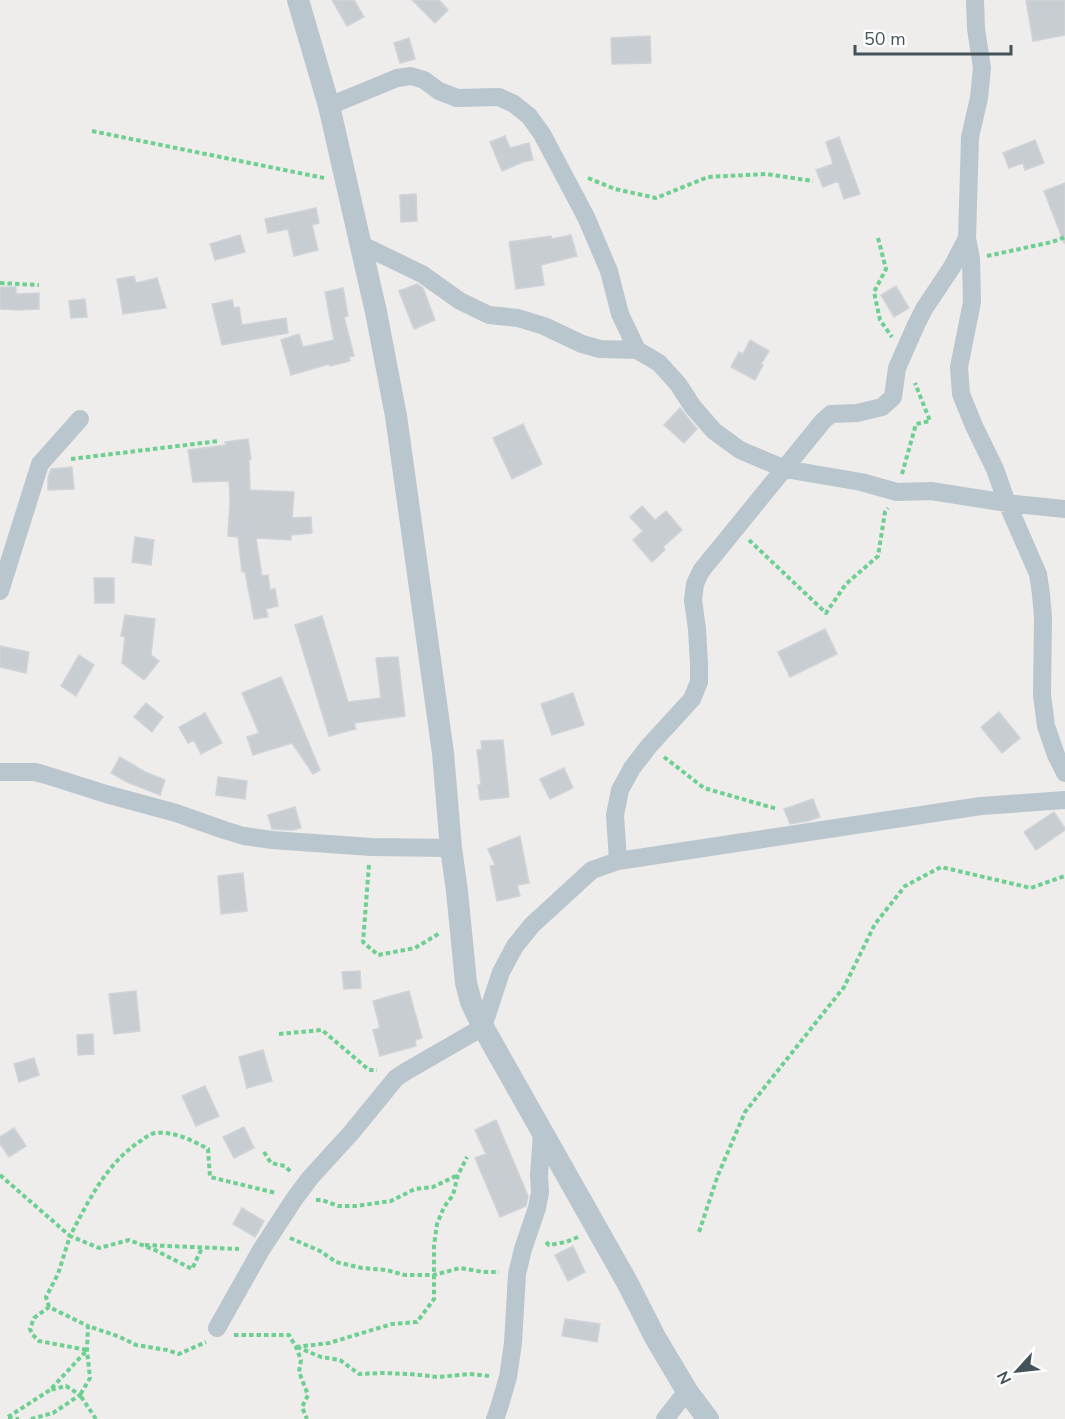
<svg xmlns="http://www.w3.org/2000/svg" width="1065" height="1419" viewBox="0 0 1065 1419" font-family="'Nunito Sans',sans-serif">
<rect width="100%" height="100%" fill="#efecec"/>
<path fill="#c8cdd2" stroke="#d0d3d8" stroke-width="1.5" d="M332,0H354L364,17L347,26Z
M412,0H439L448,10L435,23Z
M1026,0H1065V35L1033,41Z
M650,36L651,63L612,64L611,38Z
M409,38L415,59L400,63L394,43Z
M505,136L510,148L529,143L533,160L523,162L502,171L490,142Z
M839,137L860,194L844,199L838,181L823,187L816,170L833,164L826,142Z
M1035,140L1044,163L1025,170L1023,163L1009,168L1003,153Z
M1065,183V243H1064L1044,191Z
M416,194L417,221L401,222L400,195Z
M316,208L319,223L312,225L318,250L294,256L288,229L268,233L265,219Z
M240,235L245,252L215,260L210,244Z
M571,235L577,256L541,265L544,285L516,289L509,242L551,236L552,239Z
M134,276L136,283L157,278L166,308L123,314L117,279Z
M417,284L423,288L435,320L414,329L399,291Z
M896,286L909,308L894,317L881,295Z
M0,287H16V294L39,293V309L18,310L0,309Z
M343,288L348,316L344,317L354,356L349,357L350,361L330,366L329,364L291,375L281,340L299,334L303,347L334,340L325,292Z
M85,299L87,317L71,318L69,301Z
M232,300L234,308L239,307L242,325L286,318L288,333L222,345L212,304Z
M750,340L769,351L761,364L763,365L755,380L731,367L739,352L743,354Z
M680,408L697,429L684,443L664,425Z
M523,424L542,464L512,479L493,438Z
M248,439L251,459L249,460L250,490L294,492L292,518L311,517L312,533L291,535V540L256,538L262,576L268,575L270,590L275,589L278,606L266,609L268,617L254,619L245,572H242L238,537L228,536L230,501L229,481L193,482L188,450L226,445L225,442Z
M72,467L74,489L48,490V478L51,469Z
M642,506L655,520L666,511L682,530L663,547L665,550L652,562L633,540L643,531L630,517Z
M135,537L154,540L151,565L132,562Z
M94,578H114V603H95Z
M125,615L155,619L151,655L159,661L144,680L122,663L125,637L121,636Z
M322,616L348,702L381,698L376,658L398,657L405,716L354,723L356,729L329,736L295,625Z
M825,629L837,654L790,677L778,652Z
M0,646L29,652L26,673L0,667Z
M79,655L94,665L76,696L61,686Z
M281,677L320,770L313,774L292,743L253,755L247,737L259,733L242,693Z
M573,693L584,725L552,735L541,704Z
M146,703L163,717L152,732L134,717Z
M999,712L1020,738L1002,753L981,727Z
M205,713L222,743L201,754L194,740L188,743L179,727Z
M503,740L509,797L480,800L478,785H481L477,750L482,749L481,741Z
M120,757L145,772L165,780L160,795L127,782L111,773Z
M564,768L573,788L550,799L540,779Z
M218,777L247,781L245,799L216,795Z
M813,799L820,817L808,821L790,824L784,809Z
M295,807L301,828L292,830L272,829L268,815Z
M1054,812L1065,828V830L1036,850L1024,832Z
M520,836L529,883L517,885L520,896L497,901L490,866L495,865L488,849Z
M243,873L247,911L221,914L218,876Z
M360,971L361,988L344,989L342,972Z
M136,991L140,1031L114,1034L109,994Z
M409,991L422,1038L415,1040L416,1046L380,1056L373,1030L380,1028L373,1001Z
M93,1034L94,1054L78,1055L77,1035Z
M263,1050L272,1081L247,1088L239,1057Z
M34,1058L39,1075L19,1082L14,1064Z
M205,1086L219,1116L196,1126L182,1096Z
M496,1120L528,1196L526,1206L500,1217L475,1158L486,1154L475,1130Z
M244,1127L254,1148L234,1158L223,1137Z
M14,1128L26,1146L9,1157L0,1144V1137Z
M242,1208L264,1221L255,1237L233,1224Z
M573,1246L585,1272L568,1281L555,1255Z
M565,1319L600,1324L597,1342L562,1336Z"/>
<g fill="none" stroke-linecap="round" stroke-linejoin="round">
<path stroke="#6dd091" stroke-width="4" stroke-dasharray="4.5 3" stroke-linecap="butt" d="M92,131L324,178
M588,178L615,189L656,198L708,177L766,174L813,181
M878,238L886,269L874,292L880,320L892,337
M987,256L1052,242L1065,237
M0,283L39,285
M71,459L219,441
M902,474L916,424L930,421L915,383
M749,540L826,613L846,584L878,556L885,512L888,508
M664,757L704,788L777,809
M369,865L363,942L378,955L415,948L440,933
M279,1034L322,1030L369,1070H377
M264,1152L271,1163L285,1166L291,1172
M0,1175L70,1236C89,1200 107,1162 142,1140C146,1137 150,1134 155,1133C173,1131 192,1140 208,1149L210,1177L276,1193
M316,1200H322L338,1206H356L391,1201L415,1189L433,1187L458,1175
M699,1232L718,1175L745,1112L844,987L875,924L905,886L941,867L1031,888L1065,876
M290,1238L320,1251L336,1262L362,1268L386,1270L405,1275H434L460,1268L483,1272H499
M546,1242L549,1245L566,1242L578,1237
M145,1245L239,1249
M49,1307L46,1297L58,1274L70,1236L99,1248L129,1240L155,1250L192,1269L202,1248
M234,1335H289L296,1347L301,1360L299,1372L308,1395L302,1407L307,1419
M296,1347L329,1343L392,1324L417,1322L434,1299V1246L437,1224L444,1207L453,1195L458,1175L467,1157
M297,1347L321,1357L340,1360L359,1374L382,1373L410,1374L438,1377L470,1374L489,1376
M8,1417L50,1390L87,1350L39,1341L32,1334L30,1329L34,1318L49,1307L88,1326
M8,1418L19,1419
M31,1419L53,1413L80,1395L66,1386L50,1390
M96,1419L80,1395L90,1378L87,1350L88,1326L120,1337L136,1345L167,1350L179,1354L206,1342"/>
<path stroke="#b9c6cd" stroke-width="18" d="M975,0L976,29L982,68L979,98L970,137L967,238L971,259L972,302L959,367L961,394L974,426L995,469L1007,503L1038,574L1041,594L1043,618L1042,695L1046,726L1056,755L1065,773
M329,106L397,78L411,76L424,80L439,91L457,98L499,97L514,104L529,116L542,134L586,217L609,271L620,314L637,350
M360,244L422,274L460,301L489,315L518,318L544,326L582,344L600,349L637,350L659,363L678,384L693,407L714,431L740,450L785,469L861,482L897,492L931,491L1007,503L1065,509
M0,591L40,464L80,419
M0,772H35L46,775L106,794L176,813L224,830L244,836L272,840L371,847L451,848
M618,861L615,815L620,790L632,768L649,746L692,699L699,682V664L697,629L693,600L695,584L701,571L823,421L831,414L857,413L882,407L893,397L897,368L916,325L924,309L952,267L967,238
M217,1328L261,1250L295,1198L310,1178L351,1133L396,1078L405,1072L483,1027L501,972L515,946L532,925L592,870L618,861L981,806L1065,800
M495,1419L499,1408L508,1377L513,1343L517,1274L523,1249L537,1208L540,1192L539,1175L542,1133
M665,1419L687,1391"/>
<path stroke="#b9c6cd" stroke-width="22" d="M298,0L329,106L376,312L396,416L443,753L451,848L457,891L466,983L471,1002L483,1027L627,1282L656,1339L687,1391L708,1419"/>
</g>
<g transform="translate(1017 1371) rotate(243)" stroke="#ffffff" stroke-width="4.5" paint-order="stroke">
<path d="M0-4.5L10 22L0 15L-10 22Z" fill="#44535a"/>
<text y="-9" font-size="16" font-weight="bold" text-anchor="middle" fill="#44535a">N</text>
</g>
<path d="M855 45v9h156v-9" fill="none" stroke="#44535a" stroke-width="3"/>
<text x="864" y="45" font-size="18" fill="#44535a" stroke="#ffffff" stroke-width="4.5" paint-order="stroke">50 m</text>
</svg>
